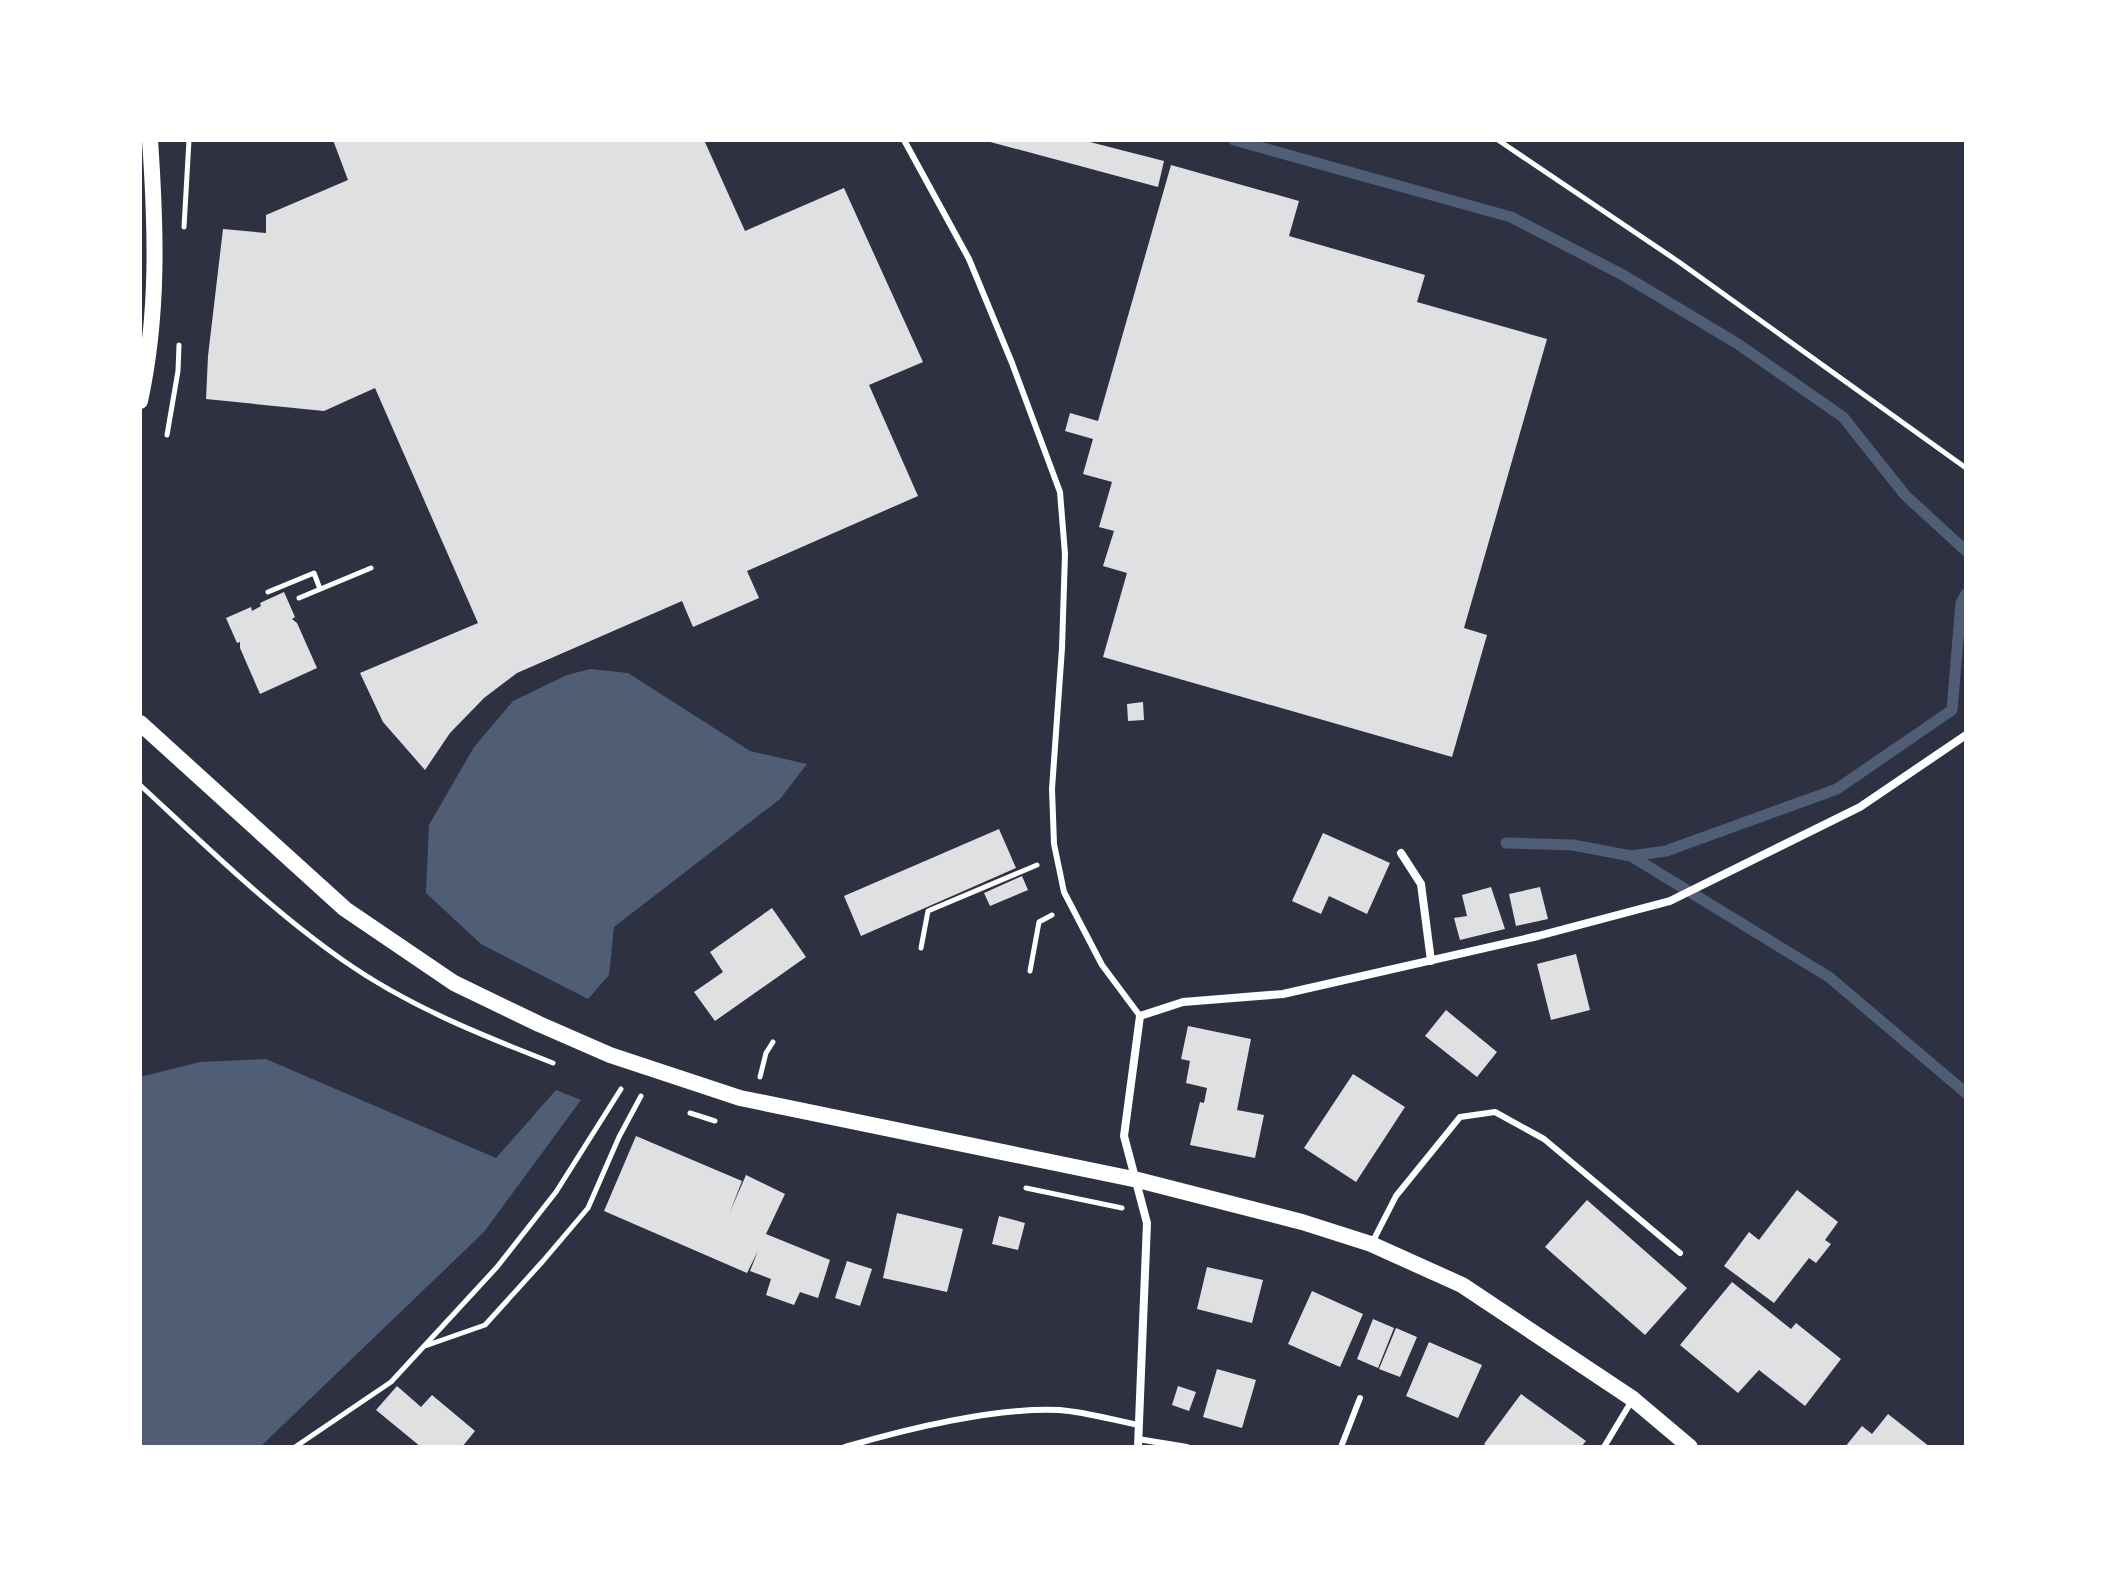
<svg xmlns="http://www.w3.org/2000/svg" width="2106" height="1587" viewBox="0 0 2106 1587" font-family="'Varela Round',sans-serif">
<rect width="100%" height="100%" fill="#2d3142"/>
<path fill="#4f5d75" d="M590,669L628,673L750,751L807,764L780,799L614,927L609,975L588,999L481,944L426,893L429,825L474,747L513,701L567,675Z
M266,1059L496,1158L556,1090L581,1100L484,1232L260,1447H140V1077L200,1062Z"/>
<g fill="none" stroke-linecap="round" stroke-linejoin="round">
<path stroke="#4f5d75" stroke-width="11" d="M1234,140L1511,217L1623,275L1738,344L1843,417L1905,495L1966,551
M1506,843L1573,845L1631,856L1666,851L1837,789L1952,710L1961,603L1966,594
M1631,856L1829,977L1966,1093"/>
</g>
<path fill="#e0e0e3" d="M333,140H704L745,231L844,188L923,362L869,385L918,496L747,571L759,598L693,627L682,601L517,673L484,698L450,733L425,770L383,722L360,673L478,623L375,388L324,411L206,399L208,356L223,229L266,233V215L348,180Z
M983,140H1082L1164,161L1158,187Z
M1171,165L1299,201L1289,236L1425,275L1417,302L1547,339L1464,628L1487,635L1452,757L1103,657L1127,573L1103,566L1114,531L1099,527L1112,482L1083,474L1093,439L1065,431L1070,413L1098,421Z
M284,592L295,617L292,619L297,623L317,668L260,694L240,648V642L237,643L226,618L251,607L252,611L261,606L260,603Z
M1143,702L1144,720L1128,721L1127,704Z
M999,829L1016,868L861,936L844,896Z
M1323,833L1390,863L1367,914L1329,896L1321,914L1292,901Z
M1022,876L1028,890L990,906L984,893Z
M1491,887L1505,929L1460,940L1454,918L1467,916L1462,895Z
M1540,887L1548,919L1516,926L1509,894Z
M772,908L806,957L715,1021L694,992L723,972L710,952Z
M1576,954L1590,1010L1551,1020L1537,964Z
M1446,1010L1497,1052L1477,1077L1425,1036Z
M1188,1026L1251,1039L1237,1110L1264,1115L1255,1158L1190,1145L1200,1102L1204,1103L1207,1088L1186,1083L1190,1061L1181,1059Z
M1353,1074L1405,1107L1356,1182L1304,1148Z
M636,1136L742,1181L730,1212L746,1175L785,1194L766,1234L830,1260L818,1298L800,1292L794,1305L766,1295L771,1279L750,1271L758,1251L747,1273L604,1211Z
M1797,1190L1838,1222L1825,1240L1831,1244L1816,1263L1809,1258L1774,1303L1724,1266L1749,1232L1759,1240Z
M1587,1200L1687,1288L1645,1335L1545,1247Z
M897,1213L963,1229L947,1292L883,1278Z
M999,1216L1025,1223L1018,1250L992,1244Z
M847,1261L872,1269L860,1306L835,1298Z
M1207,1267L1263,1280L1252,1323L1197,1309Z
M1732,1282L1791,1329L1796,1323L1841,1359L1805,1406L1759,1370L1738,1393L1680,1345Z
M1312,1291L1363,1314L1340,1367L1288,1344Z
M1373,1319L1394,1328L1378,1368L1357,1359Z
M1396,1328L1417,1337L1400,1377L1379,1369Z
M1429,1342L1482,1365L1458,1418L1406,1396Z
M1217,1369L1256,1380L1242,1428L1203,1417Z
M397,1386L421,1407L432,1395L475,1431L462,1447H421L376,1410Z
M1178,1386L1196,1392L1189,1411L1172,1405Z
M1521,1394L1586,1441L1581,1447H1489L1484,1444Z
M1888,1414L1930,1447H1845L1862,1426L1872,1434Z"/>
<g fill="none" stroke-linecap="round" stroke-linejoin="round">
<path stroke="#fff" stroke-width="5" d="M1498,140L1679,262L1966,468
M184,227L189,140
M167,435L178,371L179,345
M268,592L314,573L320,589
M299,598L371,568
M140,785C206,846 271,910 344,961C408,1006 481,1035 553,1063
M921,948L928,911L1037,865
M1030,971L1039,922L1052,915
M760,1077L766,1053L773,1042
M690,1113L715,1121
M1026,1188L1122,1208
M425,1346L485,1325L543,1261L588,1208L619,1137L641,1096
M295,1447L391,1382L497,1267L556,1192L621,1089"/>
<path stroke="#fff" stroke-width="6" d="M904,140L969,259L1012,363L1060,492L1065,554L1062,648L1052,789L1054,844L1064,892L1102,965L1140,1016
M1373,1241L1396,1196L1460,1117L1495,1112L1544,1139L1680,1253
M1138,1439L1187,1447
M845,1447C906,1429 996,1407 1059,1410C1086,1412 1113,1420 1139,1425
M1341,1447L1360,1398
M1604,1447L1631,1402"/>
<path stroke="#fff" stroke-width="8" d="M1401,853L1421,884L1431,961
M1138,1447L1147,1223L1124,1136L1140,1016L1183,1002L1283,994L1538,936L1670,901L1860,807L1966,735"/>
<path stroke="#fff" stroke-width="16" d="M140,401C159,314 156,228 150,140
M140,723L345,909L454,983L539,1024L610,1055L740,1098L1138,1180L1302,1222L1371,1244L1462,1285L1633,1399L1690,1447"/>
</g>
<rect width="2106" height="1587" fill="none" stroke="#ffffff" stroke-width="284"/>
</svg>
